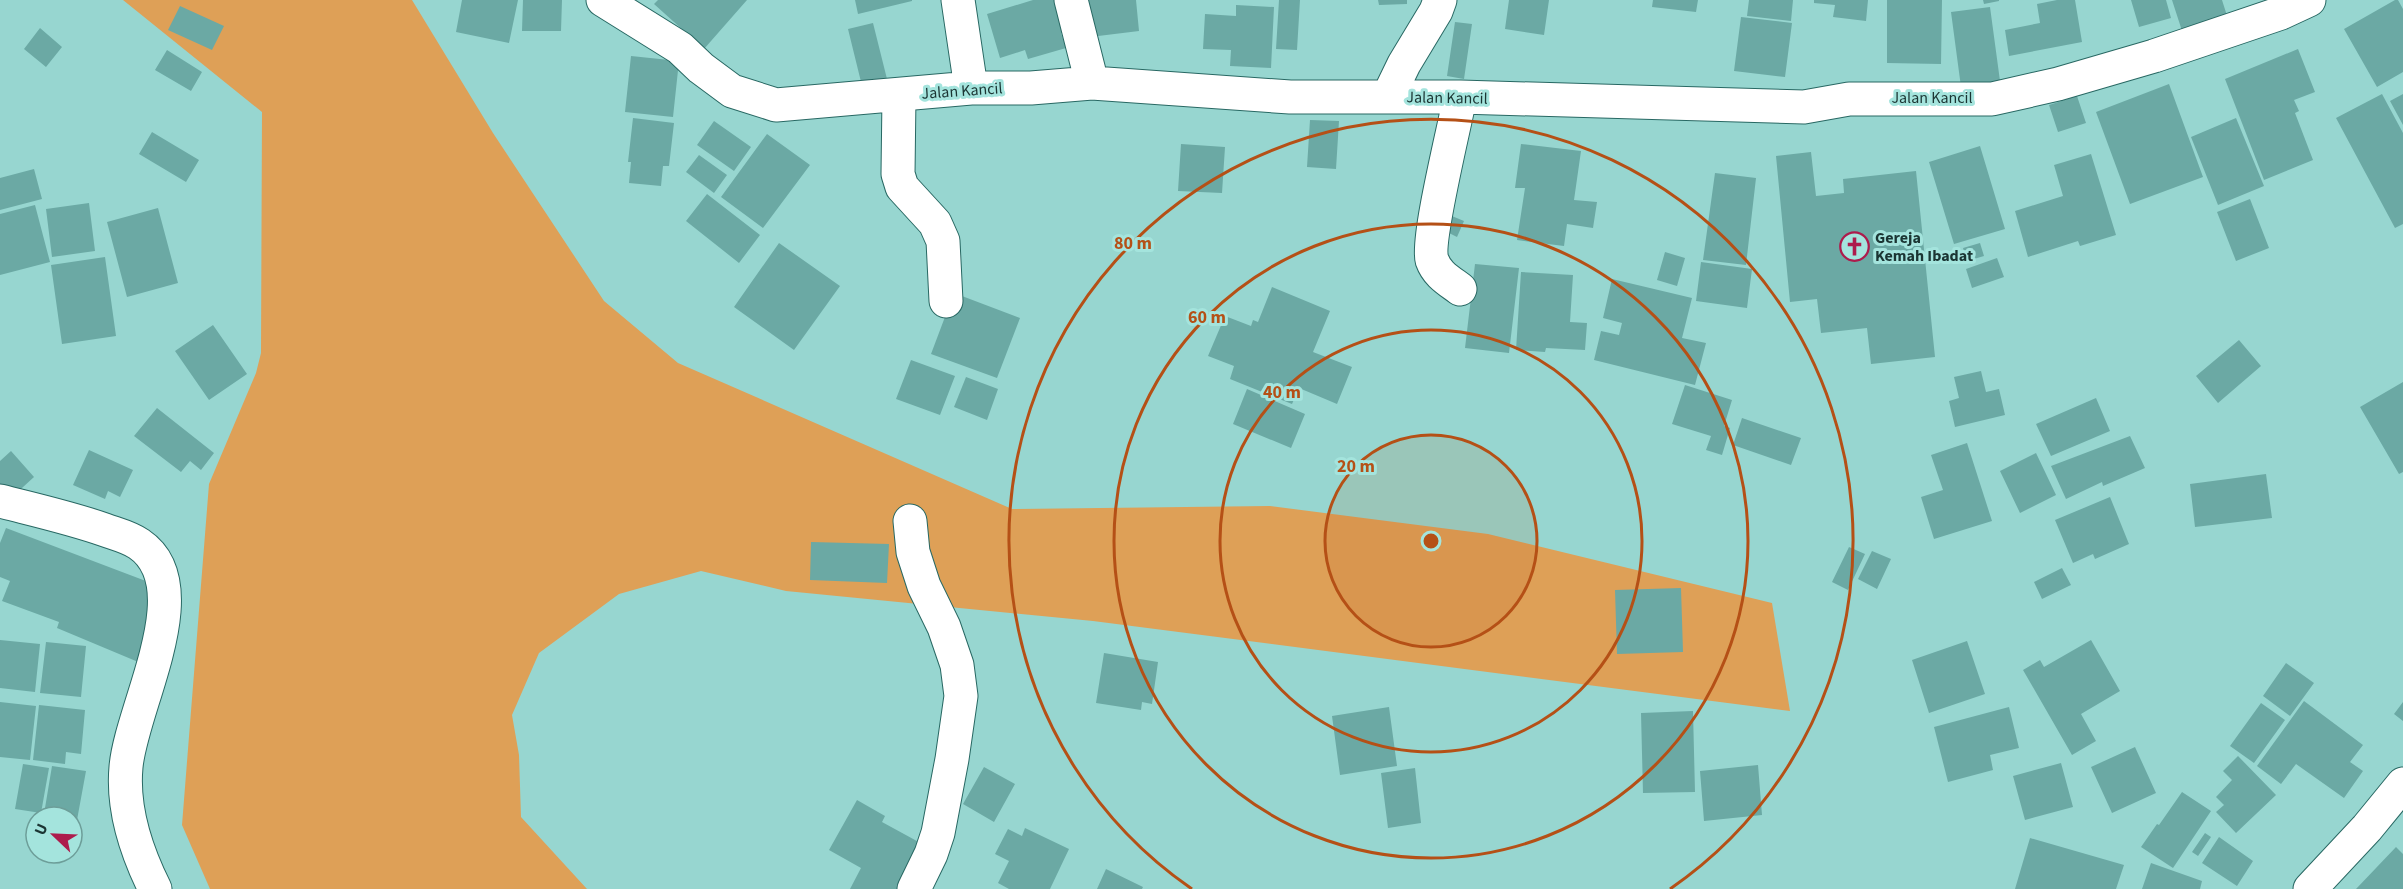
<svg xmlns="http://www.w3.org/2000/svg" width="2403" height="889" viewBox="0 0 2403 889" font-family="'Source Sans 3',sans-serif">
<rect width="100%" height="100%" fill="#97d6d0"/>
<path fill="#dea057" d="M123,0H412L493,133L604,301L678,363L1012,509L1270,506L1488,534L1772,603L1790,711L1093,621L786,591L701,571L619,594L539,653L512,715L519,755L521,817L587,889H210L182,825L209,484L256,373L261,353L262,112Z"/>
<path fill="#6ba9a4" d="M462,0H518L509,43L456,32Z
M523,0H562L561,31H522Z
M658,0H747L704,49L654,4Z
M855,0H912V1L858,14Z
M1033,0H1059L1069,31L1061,33L1066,48L1028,59L1025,50L1000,58L987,14Z
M1086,0H1136L1139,31L1090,37Z
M1279,0H1300L1297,50L1276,49Z
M1378,0H1407V4L1379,5Z
M1509,0H1549L1544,35L1505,29Z
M1653,0H1698L1696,12L1652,7Z
M1749,0H1793L1791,21L1747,16Z
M1814,0H1868L1866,21L1833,17L1835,5L1814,3Z
M1887,0H1942L1941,64L1887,63Z
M1983,0H1999V1L1984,4Z
M2057,0H2075L2082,42L2009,56L2005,30L2040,23L2037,4Z
M2131,0H2166L2171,18L2139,27Z
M2172,0H2222L2229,22L2184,37Z
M2395,0H2398L2403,9V72L2377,87L2344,29Z
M1236,5L1274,7L1271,68L1230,66L1231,50L1203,49L1205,14L1236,16Z
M180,6L224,26L212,50L168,30Z
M1990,7L2000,81L1961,87L1951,12Z
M1741,17L1792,23L1785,77L1734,71Z
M1455,22L1472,24L1464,79L1447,76Z
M873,23L888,83L863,90L848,29Z
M40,28L62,47L46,67L24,49Z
M2298,49L2315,92L2294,100L2299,111L2295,113L2313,160L2264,180L2225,79Z
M167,50L202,72L191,91L155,70Z
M631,56L679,61L673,117L625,112Z
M2169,84L2203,177L2130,204L2096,112Z
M2382,94L2403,133V224L2395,228L2336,118Z
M2403,94V125L2390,101Z
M2077,96L2086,123L2058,132L2049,105Z
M633,118L674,123L669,166H663L661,186L629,183L631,162H628Z
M2236,118L2264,186L2218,205L2191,137Z
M1310,120L1339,121L1336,169L1307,167Z
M714,121L751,147L734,171L697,145Z
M152,132L199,160L186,182L139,154Z
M767,134L810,165L763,228L721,197Z
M1181,144L1225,147L1222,193L1178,191Z
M1521,144L1581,151L1574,200L1597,202L1593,228L1567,224L1564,246L1517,240L1525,188H1515Z
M1980,146L2005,229L1954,244L1929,162Z
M1811,152L1816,196L1844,193L1843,179L1916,171L1935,357L1871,364L1867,328L1821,333L1817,299L1790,302L1776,156Z
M2091,154L2116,235L2080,246L2078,241L2028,257L2015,211L2063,196L2054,165Z
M699,155L727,175L714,193L686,172Z
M34,169L42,199L0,210V178Z
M1715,173L1756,178L1746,265L1703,260Z
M707,194L760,235L739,263L686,221Z
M2250,199L2269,248L2236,261L2217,212Z
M89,203L95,251L52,257L46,209Z
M35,205L50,262L0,275V214Z
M158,208L178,283L127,297L107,222Z
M1447,214L1464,221L1457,237L1441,229Z
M779,243L840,286L794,350L734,307Z
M1980,243L1984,256L1967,261L1963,248Z
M1665,252L1685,258L1677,286L1657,280Z
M105,257L116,336L62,344L51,265Z
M1997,258L2004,277L1972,288L1966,269Z
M1701,262L1752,269L1747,308L1696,301Z
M1475,264L1519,268L1509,353L1465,348Z
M1521,272L1573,275L1570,322L1587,323L1585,350L1546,348L1545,352L1516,350Z
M1612,279L1692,298L1682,338L1706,343L1695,385L1594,360L1601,331L1619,335L1622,323L1603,318Z
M1272,287L1330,311L1313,352L1352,367L1337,404L1299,388L1292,404L1230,379L1234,366L1208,356L1225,316L1251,326L1253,320L1258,322Z
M954,293L1020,318L997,378L931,354Z
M213,325L247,374L209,400L175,351Z
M2239,340L2261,366L2218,403L2196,376Z
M911,360L955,376L940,415L896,399Z
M1981,371L1986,392L1999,389L2005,415L1955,427L1949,401L1959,398L1954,377Z
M966,377L998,389L987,420L954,407Z
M2403,382V472L2399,474L2360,407Z
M1685,385L1732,400L1724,426L1730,428L1722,455L1706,450L1711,436L1672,424Z
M1247,389L1305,414L1291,448L1233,424Z
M2096,398L2110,431L2051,456L2036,424Z
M157,408L214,453L201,470L190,461L181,472L134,436Z
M1742,418L1801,438L1791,465L1733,445Z
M2130,436L2145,468L2103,486L2102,482L2066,499L2051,466Z
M1967,443L1992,521L1934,539L1921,497L1943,490L1931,455Z
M89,450L133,470L120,497L108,491L105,499L73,485Z
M11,451L34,477L11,498L0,486V461Z
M2036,453L2056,495L2020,513L2000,471Z
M2266,474L2272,518L2195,527L2190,484Z
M2110,497L2129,544L2095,559L2093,554L2073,563L2055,520Z
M6,528L159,586L143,664L57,628L59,622L2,601L10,581L0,577V543Z
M811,542L889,544L887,583L810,580Z
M1849,547L1865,554L1848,590L1832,582Z
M1872,551L1891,559L1877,589L1858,579Z
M2062,568L2071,585L2042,599L2034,582Z
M1681,588L1683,652L1617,654L1615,590Z
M0,640L40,644L35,692L0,688Z
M2091,640L2120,691L2081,714L2096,741L2072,755L2023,670L2040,660L2044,667Z
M1967,641L1985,694L1929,713L1912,660Z
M46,642L86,646L81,697L40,693Z
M1104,653L1158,662L1152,704L1142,702L1141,710L1096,703Z
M2286,663L2314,683L2290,716L2263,696Z
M2304,701L2363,745L2350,762L2363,771L2344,798L2296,764L2281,784L2257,766Z
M0,702L36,706L30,760L0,757Z
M2403,702V721L2394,714Z
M2261,703L2285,720L2254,763L2230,746Z
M39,705L85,710L81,754L66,752L65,764L33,760Z
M1389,707L1397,766L1340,775L1332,716Z
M2009,707L2019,748L1990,755L1993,770L1948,782L1934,727Z
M1693,711L1695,792L1643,793L1641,713Z
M2135,747L2156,793L2112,813L2091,767Z
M2238,756L2276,795L2236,833L2216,812L2224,805L2216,797L2232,780L2223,771Z
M2061,763L2073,807L2025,820L2013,776Z
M23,764L49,768L41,813L15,809Z
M1758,765L1762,815L1704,821L1700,771Z
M52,766L86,771L77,820L72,819V817L44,814Z
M984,767L1015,784L994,822L963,804Z
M1415,768L1421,823L1388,828L1381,773Z
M2182,792L2211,811L2173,868L2141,847L2157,824L2159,825Z
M857,800L885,816L882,822L926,846L903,889H850L861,868L829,850Z
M1025,828L1069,849L1050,889H1009L998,883L1009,861L995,854L1008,829L1022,836Z
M2205,833L2211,837L2198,856L2192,852Z
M2219,837L2253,861L2237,886L2202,863Z
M2030,838L2124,865L2116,889H2015Z
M2396,847L2403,854V889H2356Z
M2151,863L2202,881L2200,889H2142Z
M1106,869L1143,887L1142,889H1097Z"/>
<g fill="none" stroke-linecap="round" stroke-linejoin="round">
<defs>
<path id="minor" d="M603,0L680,48L701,68L732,91L776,105L971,88H1031L1092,83L1290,97H1460L1804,107L1849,99H1992L2058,84L2154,56L2281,13L2309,0
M958,0L971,88
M1071,0L1092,83
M899,96L898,174L902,187L935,223L943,241L946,301
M1388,97L1404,64L1436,11L1440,0
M1460,289C1448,280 1437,274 1432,260C1426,240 1455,125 1460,97
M0,501C35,510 71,518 105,530C116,534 129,537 139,544C201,586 131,707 126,767C122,810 136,851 155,889
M910,521L913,552L924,586L944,627L957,665L961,696L952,759L938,833L931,854L914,889
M2310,889L2367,828L2403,784"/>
</defs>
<use href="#minor" stroke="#286863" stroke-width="35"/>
<use href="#minor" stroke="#fff" stroke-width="33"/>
</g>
<circle cx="1431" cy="541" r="106" fill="#b55016" fill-opacity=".12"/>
<g fill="none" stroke="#b55016" stroke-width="3">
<circle cx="1431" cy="541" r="106"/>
<circle cx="1431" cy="541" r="211"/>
<circle cx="1431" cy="541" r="317"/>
<path d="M1192 889A422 422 0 1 1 1670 889"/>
</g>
<defs>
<symbol id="church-ring" viewBox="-11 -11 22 22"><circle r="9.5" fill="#a4e4dd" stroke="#ad1b4c" stroke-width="1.5"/><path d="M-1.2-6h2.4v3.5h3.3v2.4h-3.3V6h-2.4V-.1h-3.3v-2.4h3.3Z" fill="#ad1b4c"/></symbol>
</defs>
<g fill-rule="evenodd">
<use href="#church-ring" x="1838" y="230" width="33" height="33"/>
</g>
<g text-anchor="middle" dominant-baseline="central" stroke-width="6" stroke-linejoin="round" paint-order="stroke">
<g font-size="16" fill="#1b3533" stroke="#a4e4dd">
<text transform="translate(962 91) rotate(-4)">Jalan Kancil</text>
<text transform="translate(1447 98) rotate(1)">Jalan Kancil</text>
<text x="1932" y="98">Jalan Kancil</text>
</g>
<g font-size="16" font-weight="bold" fill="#1b3533" stroke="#a4e4dd" text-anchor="start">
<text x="1875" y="238">Gereja<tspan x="1875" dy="18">Kemah Ibadat</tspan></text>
</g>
</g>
<circle cx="1431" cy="541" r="9" fill="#b55016" stroke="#a4e4dd" stroke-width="3"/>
<g font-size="18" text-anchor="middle" font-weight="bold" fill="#b55016" stroke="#a4e4dd" stroke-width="6" stroke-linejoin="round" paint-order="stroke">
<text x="1133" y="249">80 m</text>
<text x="1207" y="323">60 m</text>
<text x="1282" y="398">40 m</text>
<text x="1356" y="472">20 m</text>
</g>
<g transform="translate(54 835) rotate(293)"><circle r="28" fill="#a4e4dd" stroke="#6d9e99" stroke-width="1.5"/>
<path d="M0-4.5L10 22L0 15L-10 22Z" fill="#ad1b4c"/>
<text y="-9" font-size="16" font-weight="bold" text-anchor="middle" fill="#1b3533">U</text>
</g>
</svg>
